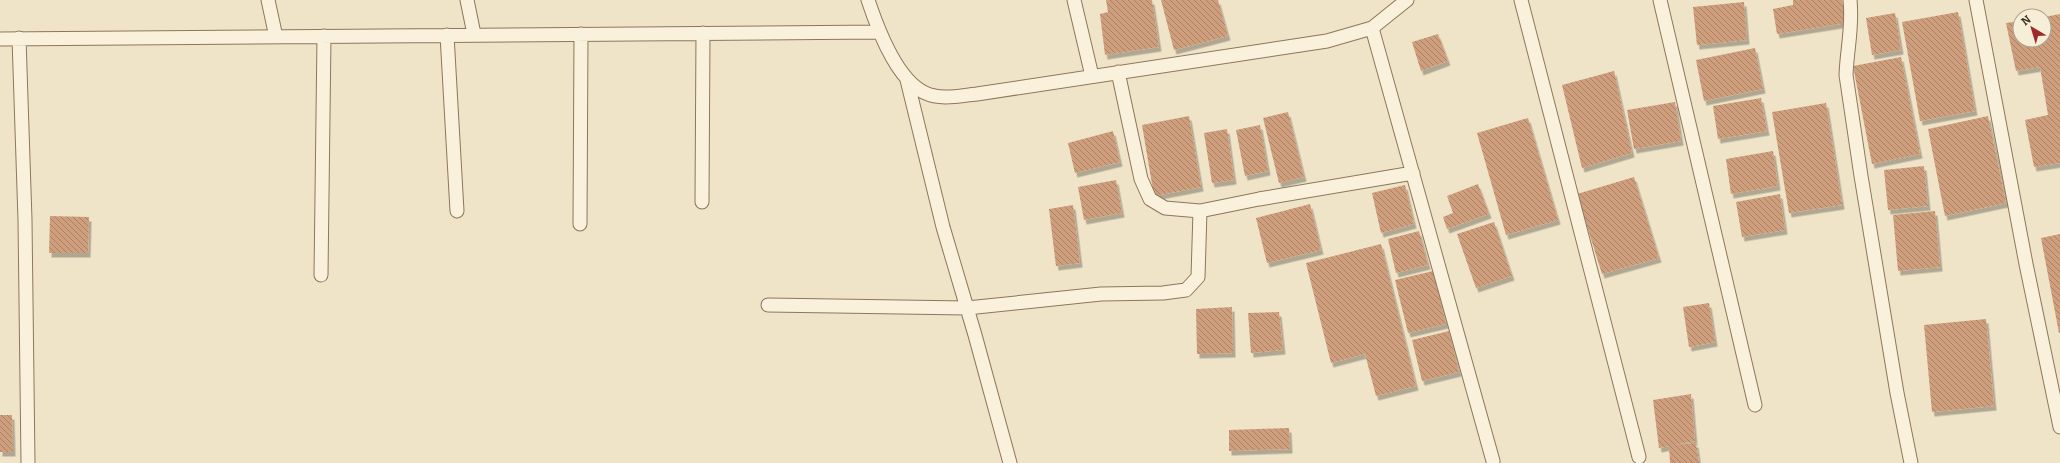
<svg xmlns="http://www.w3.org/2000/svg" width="2060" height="463" viewBox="0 0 2060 463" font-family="Bitter,serif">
<defs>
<pattern id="building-back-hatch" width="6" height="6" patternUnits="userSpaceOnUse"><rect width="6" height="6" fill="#cf9f7d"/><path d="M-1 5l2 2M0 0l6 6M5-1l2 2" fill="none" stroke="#a98266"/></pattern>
<filter id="shadow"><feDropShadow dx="2.5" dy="4.5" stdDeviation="0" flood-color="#0004"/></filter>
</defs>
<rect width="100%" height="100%" fill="#f0e4c8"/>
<path fill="url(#building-back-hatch)" filter="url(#shadow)" d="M1106,0H1152L1159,47L1105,55L1100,14L1108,12Z
M1161,0H1218L1228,36L1174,50Z
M1793,0H1842L1846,23L1777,34L1773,9L1793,5Z
M1744,2L1747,40L1697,45L1693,7Z
M1958,12L1975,111L1920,121L1902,22Z
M1895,13L1901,50L1872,55L1866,18Z
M2060,14V163L2034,167L2025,120L2048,115L2040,67L2016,71L2006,23L2020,21V40H2044V17Z
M1438,34L1448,61L1421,71L1412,42Z
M1755,48L1763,89L1704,101L1696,60Z
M1901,57L1920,154L1872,164L1853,66Z
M1614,71L1632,153L1582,168L1562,85Z
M1761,98L1767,131L1718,139L1713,106Z
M1675,102L1681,141L1634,149L1627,110Z
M1826,103L1842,205L1789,213L1772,112Z
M1288,112L1304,177L1279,183L1263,118Z
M1189,116L1201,187L1154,196L1142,125Z
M1988,116L2006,203L1945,216L1928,129Z
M1528,118L1558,220L1506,235L1477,133Z
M1260,125L1268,171L1245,176L1236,130Z
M1227,129L1234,180L1212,183L1204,133Z
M1113,131L1120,162L1075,173L1068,143Z
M1773,151L1778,186L1731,194L1726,159Z
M1924,166L1928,206L1888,210L1884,170Z
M1634,177L1659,258L1602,274L1577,194Z
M1116,180L1122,213L1084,220L1078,187Z
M1478,184L1489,214L1447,229L1443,217L1453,213L1447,196Z
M1405,185L1414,224L1381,233L1372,193Z
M1780,194L1785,230L1742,237L1736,202Z
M1310,204L1321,250L1267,263L1256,218Z
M1073,205L1080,263L1056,266L1049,209Z
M1935,211L1940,267L1898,271L1893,215Z
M50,216L89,217L88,253H49Z
M1494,222L1512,276L1476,288L1457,234Z
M1419,231L1428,265L1396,273L1388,239Z
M2060,234V333H2059L2041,238Z
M1381,244L1416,386L1376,396L1365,354L1331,363L1306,263Z
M1433,271L1446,324L1408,333L1395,280Z
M1709,303L1715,342L1689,347L1683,307Z
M1232,307L1233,353L1197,354L1196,309Z
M1279,312L1283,350L1251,353L1248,313Z
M1986,319L1994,406L1932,412L1924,325Z
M1449,331L1459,372L1422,381L1412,340Z
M1691,394L1695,441L1674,445L1696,443L1699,463H1670L1669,446L1659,448L1653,400Z
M0,415H12L13,452H0Z
M1289,428L1290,449L1229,451V430Z"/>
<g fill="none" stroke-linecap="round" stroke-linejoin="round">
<defs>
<path id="minor" d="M268,0L276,37
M467,0L474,34
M868,0C878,30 900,91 935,96C948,99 964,95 977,94L1327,41L1372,28L1407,0
M1074,0L1092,76
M1521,0L1639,457
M1660,0L1755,405
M1850,0C1853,27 1847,48 1846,75L1861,176L1897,393L1911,463
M1976,0L2026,264L2060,427
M1372,28L1493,461
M447,35L457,211
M19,38L25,220L28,463
M0,39L879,32
M1118,72L1141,179L1150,199L1165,208L1200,211L1259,199L1413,173
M907,80L943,227L975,335L1010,463
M702,202L703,33
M580,224L581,34
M321,275L324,36
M768,305L967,308L1101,294L1163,293L1186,290L1198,277L1200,211"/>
</defs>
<use href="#minor" stroke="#8d765c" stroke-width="15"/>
<use href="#minor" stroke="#faf1dc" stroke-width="13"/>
</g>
<g transform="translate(2032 28) rotate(322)"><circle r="19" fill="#f7eed8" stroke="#ada18e"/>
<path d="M0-3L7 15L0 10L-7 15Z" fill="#9e2a2b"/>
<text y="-6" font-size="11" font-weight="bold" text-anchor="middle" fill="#3d2e20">N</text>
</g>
</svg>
